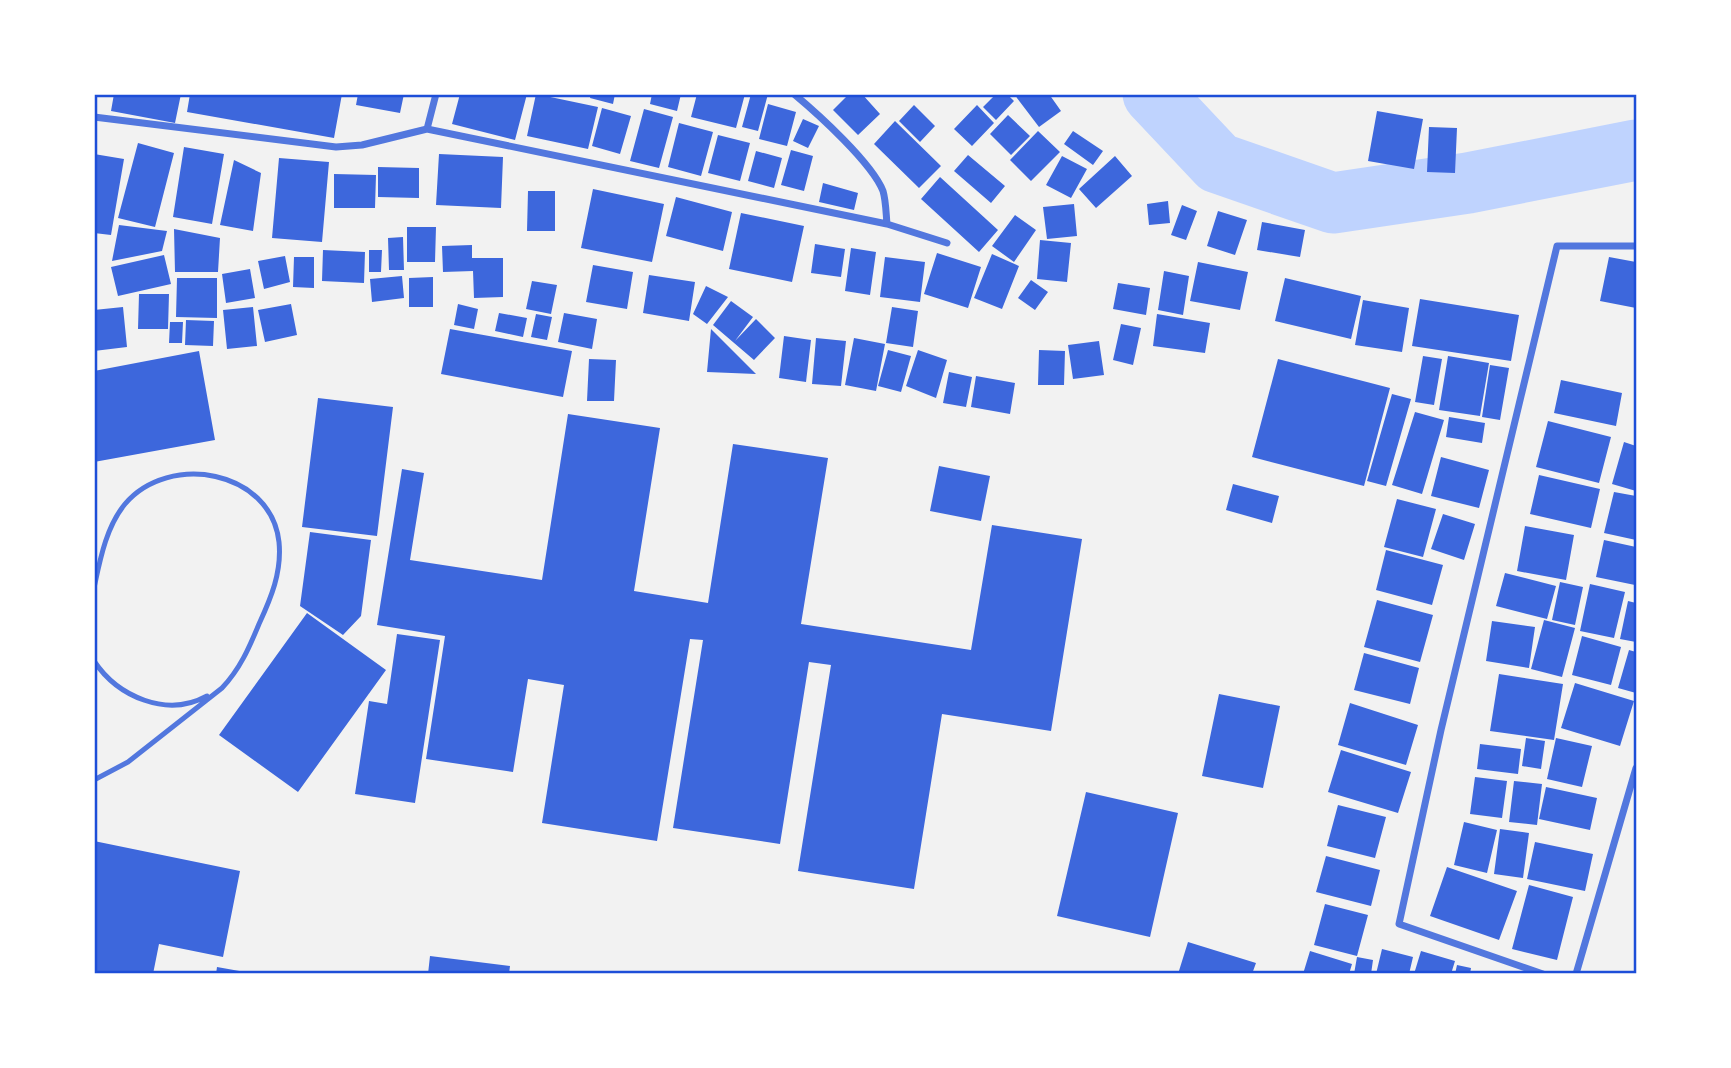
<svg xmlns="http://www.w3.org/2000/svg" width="1731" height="1068" viewBox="0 0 1731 1068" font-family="'Crimson Pro',serif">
<rect width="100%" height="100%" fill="#f2f2f2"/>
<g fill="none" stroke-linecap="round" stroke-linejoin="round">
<path stroke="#bfd3fe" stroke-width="61" d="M1153,94L1218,163L1333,203L1468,183L1636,150"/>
</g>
<path fill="#3d67dc" d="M114,94H181L175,123L111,111Z
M190,94H342L334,138L187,112Z
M358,94H404L400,113L356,105Z
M460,94H527L515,140L452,124Z
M536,94L598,107L588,149L527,136Z
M591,94H615L613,104L590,98Z
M652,94H681L677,111L650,104Z
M697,94H745L736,128L691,117Z
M751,94H768L758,131L742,127Z
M849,94H862L880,114L858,135L833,110Z
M996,94H1007L1014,101L996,120L983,107Z
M1014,94H1049L1061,111L1039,127Z
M768,104L796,112L787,146L759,139Z
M914,105L935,126L920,142L899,121Z
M977,105L994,123L972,146L954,129Z
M602,108L631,116L620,154L592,146Z
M644,109L673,117L659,168L630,161Z
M1377,111L1423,119L1414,169L1368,161Z
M1008,115L1030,136L1011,155L990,134Z
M803,119L819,126L808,148L793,141Z
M895,121L941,166L919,188L874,144Z
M679,123L713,132L701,176L668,167Z
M1429,127L1457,128L1455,173L1427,172Z
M1038,131L1060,152L1031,181L1010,160Z
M1073,131L1103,151L1093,165L1064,144Z
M718,135L750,143L740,181L708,173Z
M138,143L174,153L155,227L118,218Z
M184,147L224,154L212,224L173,217Z
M791,150L813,156L804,191L781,185Z
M756,151L782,158L774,188L748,181Z
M94,154L124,159L111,235L94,233Z
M439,154L503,157L501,208L436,205Z
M968,155L1005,186L991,203L954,171Z
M1062,156L1087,169L1071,198L1046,185Z
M1115,156L1132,176L1096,208L1079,189Z
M279,158L329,162L322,242L272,238Z
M234,160L261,173L253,231L220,225Z
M378,167L419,168V198L378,197Z
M334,174L376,175L375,208H334Z
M940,177L998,230L979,252L921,199Z
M823,183L858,193L854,210L819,202Z
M593,189L664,204L652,262L581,248Z
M528,191H555V231H527Z
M676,197L732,212L723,251L666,236Z
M1168,201L1170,223L1149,225L1147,204Z
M1074,204L1077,236L1047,239L1043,207Z
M1182,205L1197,211L1186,240L1171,235Z
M1218,211L1247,220L1235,255L1207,246Z
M741,213L804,226L792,282L729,269Z
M1015,215L1036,230L1014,262L992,246Z
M1262,222L1305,230L1300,257L1257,250Z
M119,225L167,231L162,251L112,261Z
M407,227H436L435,262H407Z
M174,229L220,238L218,272H175Z
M403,237L404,270H389L388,238Z
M1040,240L1071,243L1067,282L1037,279Z
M815,244L845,249L841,277L811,273Z
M472,245V258H503V297L474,298L473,271L443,272L442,246Z
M851,248L876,252L870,295L845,291Z
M323,250L365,252L364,283L322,281Z
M369,250H382L381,272H369Z
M937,253L981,267L968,308L924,294Z
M992,254L1019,266L1002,309L974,298Z
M164,255L171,284L118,296L111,267Z
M285,256L290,282L264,289L258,261Z
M294,257H314V288L293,287Z
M885,257L925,262L920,302L880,297Z
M1609,257L1636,262V308L1600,301Z
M1198,262L1248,272L1240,310L1190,301Z
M593,265L633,272L627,309L586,302Z
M250,269L255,298L226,303L222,274Z
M1164,271L1189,276L1183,315L1158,310Z
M649,275L695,282L689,321L643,313Z
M402,276L404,298L372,302L370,279Z
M433,277V307H409V278Z
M177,278H217V318L176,317Z
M1285,278L1361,296L1351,339L1275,321Z
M1031,280L1048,292L1035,310L1018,298Z
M532,281L557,285L551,314L526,309Z
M1118,283L1150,288L1146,315L1113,309Z
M706,286L728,297L707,324L693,314Z
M139,294H169L168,329H138Z
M1420,299L1519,315L1511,361L1412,346Z
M1363,300L1409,308L1402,352L1355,345Z
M731,301L753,317L735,341L756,319L775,338L754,360L713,325Z
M291,304L297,335L265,342L258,310Z
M458,304L478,309L474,329L454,325Z
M123,307L127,347L94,351V310Z
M253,307L257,346L227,349L223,310Z
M892,307L918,311L913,347L886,343Z
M499,313L527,318L523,337L495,331Z
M564,313L597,319L592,349L558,342Z
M536,314L552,317L547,340L531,337Z
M1157,314L1210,323L1205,353L1153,346Z
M186,320L214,321L213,346L185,345Z
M170,322H183L182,343H169Z
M1121,324L1141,328L1133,365L1113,360Z
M450,329L572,351L563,397L441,374Z
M711,329L756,374L707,372Z
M784,336L811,340L806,382L779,378Z
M816,338L846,341L841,386L812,384Z
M854,338L885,344L876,391L845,385Z
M1099,341L1104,375L1073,379L1068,345Z
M888,350L911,356L901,392L878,386Z
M918,350L947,360L936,398L906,386Z
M1039,350L1065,351L1064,385H1038Z
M199,351L215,440L94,462V371Z
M1423,356L1442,359L1434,405L1415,402Z
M1448,356L1489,363L1480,416L1439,410Z
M589,359L616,360L614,401H587Z
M1278,359L1390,388L1364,486L1252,457Z
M1490,365L1509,368L1500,420L1482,417Z
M949,372L972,377L966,407L943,403Z
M976,376L1015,383L1010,414L971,407Z
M1561,380L1622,393L1616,426L1554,413Z
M1392,394L1411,399L1386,486L1367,481Z
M318,398L393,407L377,536L302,527Z
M1415,412L1444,420L1422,494L1392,485Z
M568,414L660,428L634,591L708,603L733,444L828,458L801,624L971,650L992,525L1082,539L1051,731L942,714L914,889L798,871L831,665L809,662L780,844L673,828L703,640L690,639L657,841L542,823L564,685L528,679L513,772L426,759L445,636L377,625L402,469L424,473L410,560L542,580Z
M1449,417L1485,423L1482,443L1446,437Z
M1548,421L1611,437L1599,483L1536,467Z
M1624,442L1636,446V491L1612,484Z
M1441,457L1489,470L1479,508L1431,496Z
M939,466L990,476L981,521L930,511Z
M1539,475L1600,489L1591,528L1530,514Z
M1233,484L1279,496L1272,523L1226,510Z
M1614,492L1636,496V540L1604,533Z
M1397,499L1436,509L1423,557L1384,547Z
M1443,514L1475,524L1464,560L1431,549Z
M1525,526L1574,535L1566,580L1517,571Z
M310,532L371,540L361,616L343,635L300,606Z
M1604,540L1636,547L1635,585L1596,577Z
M1386,550L1443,565L1432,605L1376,590Z
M1505,573L1556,586L1547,619L1496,606Z
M1560,582L1583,587L1575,625L1552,620Z
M1590,584L1625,592L1614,638L1580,631Z
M1377,600L1433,615L1420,662L1364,647Z
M1628,601L1636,603V642L1620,639Z
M307,613L386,670L298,792L219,735Z
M1544,620L1575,628L1562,677L1531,669Z
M1492,621L1535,627L1529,668L1486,661Z
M397,634L440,640L415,803L355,794L369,701L387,704Z
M1582,636L1621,647L1611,685L1572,675Z
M1629,650L1636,652V693L1618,688Z
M1364,653L1419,668L1410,704L1354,690Z
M1499,674L1563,684L1554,740L1490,731Z
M1575,683L1634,701L1620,746L1561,728Z
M1219,694L1280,706L1263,788L1202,776Z
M1350,703L1418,725L1406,765L1338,745Z
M1526,738L1545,741L1541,769L1522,766Z
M1556,738L1592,746L1582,787L1547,779Z
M1480,744L1521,749L1518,774L1477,769Z
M1341,750L1411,772L1398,813L1328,792Z
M1475,777L1507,781L1502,818L1470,814Z
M1514,781L1542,784L1537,825L1509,822Z
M1546,787L1597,798L1590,830L1539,819Z
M1086,792L1178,813L1150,937L1057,916Z
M1338,805L1386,817L1375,858L1327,846Z
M1464,822L1497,830L1487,873L1454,865Z
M1500,829L1529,833L1523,878L1494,874Z
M94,841L240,871L223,957L159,944L153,974H94Z
M1535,842L1593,854L1585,891L1527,879Z
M1326,856L1380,870L1371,906L1316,892Z
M1447,867L1517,891L1499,940L1430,916Z
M1529,885L1573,897L1557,960L1512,949Z
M1325,904L1368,915L1357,956L1314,945Z
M1188,942L1256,963L1252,974H1178Z
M1382,949L1413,957L1409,974H1376Z
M1310,951L1352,964L1349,974H1303Z
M1421,951L1455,961L1451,974H1414Z
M430,956L510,966L509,974H428Z
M1357,957L1373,960L1371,974H1354Z
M1457,965L1471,968L1470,974H1455Z
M217,967L245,972L244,974H216Z"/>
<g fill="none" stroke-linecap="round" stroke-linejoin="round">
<path stroke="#5277de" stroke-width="5" d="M94,588C100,560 106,527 125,504C169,452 271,470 279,542C282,572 271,598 259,624C249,648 240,669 222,688L128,762L94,780
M94,661C118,697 167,718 207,696"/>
<path stroke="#5277de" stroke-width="7" d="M794,94C818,114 872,163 883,191C886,201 886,214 887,224
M94,117L336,147L362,145L427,129L887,224L947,243
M427,129L436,94
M1543,974L1399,924L1441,730L1557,246H1636
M1576,974L1636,768"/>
</g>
<rect width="1731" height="1068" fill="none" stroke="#ffffff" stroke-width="192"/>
<rect x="96" y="96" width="1539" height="876" fill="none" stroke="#1d4ed8" stroke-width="2.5"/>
</svg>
